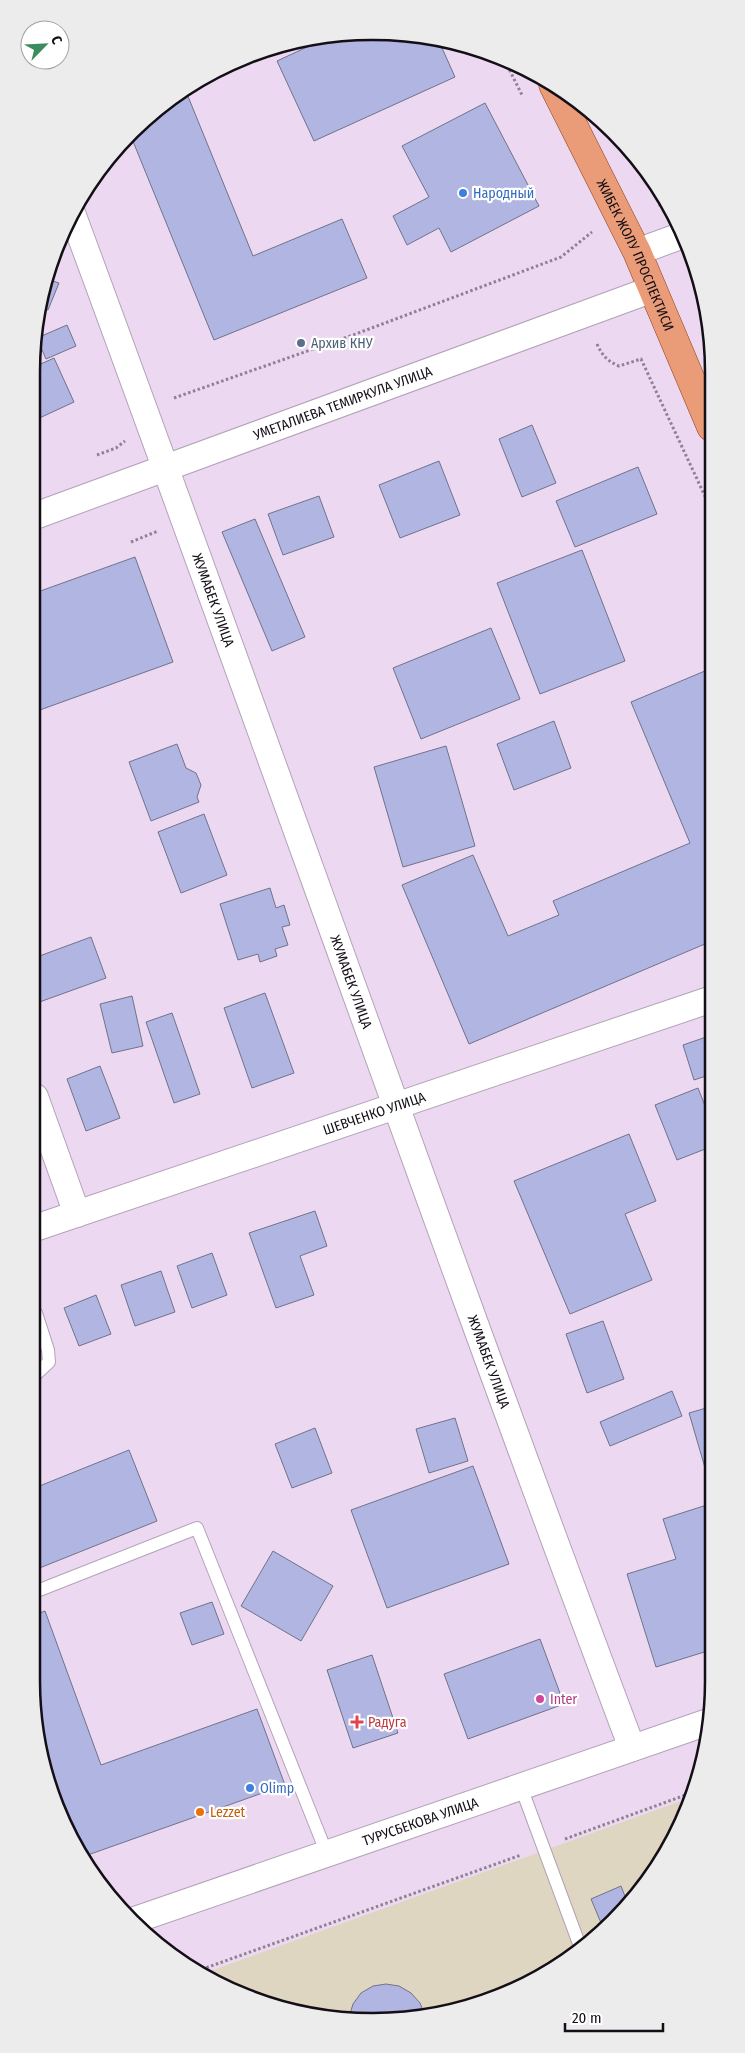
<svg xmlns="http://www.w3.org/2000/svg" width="745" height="2053" viewBox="0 0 745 2053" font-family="'Fira Sans Condensed',sans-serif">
<rect width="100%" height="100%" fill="#ecd9f1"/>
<path fill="#dfd6c1" d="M689,1798L656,1870L614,1922L562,1964L461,2010L395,2021L328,2019L221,1986L202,1974Z"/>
<path fill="#b1b5e2" stroke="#70728a" d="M395,32L438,39L455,77L314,141L277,61L335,34Z
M185,89L253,256L342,219L367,278L214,340L130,134L147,116Z
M485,103L539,206L451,252L439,228L407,245L393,216L429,197L402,146Z
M48,271L53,281L59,283L48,310L40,307L43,284Z
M67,325L76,346L46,359L37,338Z
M54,358L74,402L33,421L32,368Z
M532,425L556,483L522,497L499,439Z
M439,461L460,515L400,538L379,485Z
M638,467L657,514L575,547L556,501Z
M319,496L334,537L283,555L268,514Z
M255,519L305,637L272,651L222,532Z
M582,550L625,661L540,694L497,583Z
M135,557L173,662L37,711L33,701L32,594Z
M491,628L520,699L421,739L393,668Z
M712,668V941L469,1044L402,885L473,855L508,936L559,915L553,901L690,843L631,702Z
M554,721L571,768L514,790L497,744Z
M177,744L186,768L196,773L201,785L197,797L199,802L151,821L129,762Z
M446,746L475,846L403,867L374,767Z
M204,814L227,875L181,893L158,832Z
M270,888L276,908L284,905L290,925L282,927L288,945L275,949L277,956L260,962L258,954L238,960L220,904Z
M91,937L106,978L34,1004V958Z
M265,993L294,1073L252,1088L224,1008Z
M132,996L143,1046L112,1053L100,1004Z
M172,1013L200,1094L174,1103L146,1022Z
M712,1035V1074L694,1080L683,1045Z
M100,1066L120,1118L86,1131L67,1079Z
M698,1088L713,1126V1146L677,1160L655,1105Z
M629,1134L656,1201L625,1214L652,1280L570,1314L514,1181Z
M315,1211L327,1246L300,1256L314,1295L276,1308L249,1233Z
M212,1253L227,1295L192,1308L177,1266Z
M161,1271L175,1312L135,1326L121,1285Z
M96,1295L111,1334L79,1346L64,1308Z
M603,1321L624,1379L587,1393L566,1334Z
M672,1391L682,1416L610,1446L600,1422Z
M713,1406V1476L708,1478L689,1413Z
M455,1418L468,1461L429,1473L416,1429Z
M315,1428L332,1473L292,1488L275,1444Z
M129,1450L157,1521L37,1569V1487Z
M473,1466L509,1564L387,1608L351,1510Z
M713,1503L714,1649L656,1667L627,1574L676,1559L663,1519Z
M273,1551L333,1586L301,1641L241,1606Z
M212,1602L224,1634L192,1645L180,1613Z
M45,1611L101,1765L257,1709L285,1785L85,1856L57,1811L38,1747L37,1614Z
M540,1639L564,1704L468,1739L444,1674Z
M372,1655L398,1733L353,1748L327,1670Z
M621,1886L628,1904L614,1922L604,1930L591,1899Z
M386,1984L399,1986L411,1993L420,2003L425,2016L395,2021L348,2020L353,2004L361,1993L373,1986Z"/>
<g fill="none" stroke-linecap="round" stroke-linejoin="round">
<defs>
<path id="service" d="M36,1313L48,1350L49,1362L36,1374
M37,1591L197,1528L327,1854
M521,1787L581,1949"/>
<g id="minor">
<path id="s1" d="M72,213C261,724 440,1238 632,1748"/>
<path d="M637,252L683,235"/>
<path id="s2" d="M32,517L653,289"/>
<path d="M35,1097L77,1214"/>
<path id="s3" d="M35,1228L712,999"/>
<path id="s4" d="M132,1921L708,1722"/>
</g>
<g id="primary">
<path id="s5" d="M553,85L637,252L711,427"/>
</g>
</defs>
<use href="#service" stroke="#b3a2b8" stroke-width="14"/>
<use href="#minor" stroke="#b3a2b8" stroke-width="28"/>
<use href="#primary" stroke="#953f1b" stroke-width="29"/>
<path stroke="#8e8192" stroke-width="3" stroke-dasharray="2.5 2.5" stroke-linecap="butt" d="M505,61L522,95
M659,204L665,209
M597,344C602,355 607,361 619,366L641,359L711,509
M174,398L353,335L561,257L592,232
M97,455L116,448L125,441
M131,542L158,531
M565,1839L691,1793
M197,1971L521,1855"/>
<use href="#service" stroke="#fff" stroke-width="12"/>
<use href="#minor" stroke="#fff" stroke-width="26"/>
<use href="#primary" stroke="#e99c77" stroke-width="28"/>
</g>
<g fill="#3f7fe0" stroke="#fff" stroke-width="2">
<circle cx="463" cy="193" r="5"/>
<circle cx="250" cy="1788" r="5"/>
</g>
<circle fill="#5c6f8a" stroke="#fff" stroke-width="2" cx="301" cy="343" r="5"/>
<circle fill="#d1479c" stroke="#fff" stroke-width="2" cx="540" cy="1699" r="5"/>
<path fill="#e0444e" stroke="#fff" stroke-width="2" d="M354.5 1714.5h5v5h5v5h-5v5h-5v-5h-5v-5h5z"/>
<circle fill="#e8710a" stroke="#fff" stroke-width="2" cx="200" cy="1812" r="5"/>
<g text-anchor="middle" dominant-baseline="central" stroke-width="4.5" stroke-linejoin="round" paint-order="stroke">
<g font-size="14" fill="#366cbe" stroke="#fff" text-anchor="start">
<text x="473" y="193">Народный</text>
<text x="260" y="1788">Olimp</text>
</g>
<g font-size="14" fill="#140e16" stroke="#fff">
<text stroke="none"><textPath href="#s5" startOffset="189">ЖИБЕК ЖОЛУ ПРОСПЕКТИСИ</textPath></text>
<text stroke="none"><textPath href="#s2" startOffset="331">УМЕТАЛИЕВА ТЕМИРКУЛА УЛИЦА</textPath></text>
<text stroke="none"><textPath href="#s1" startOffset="412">ЖУМАБЕК УЛИЦА</textPath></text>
<text stroke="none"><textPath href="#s1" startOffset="818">ЖУМАБЕК УЛИЦА</textPath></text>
<text stroke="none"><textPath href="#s3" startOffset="358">ШЕВЧЕНКО УЛИЦА</textPath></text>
<text stroke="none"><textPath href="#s1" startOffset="1222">ЖУМАБЕК УЛИЦА</textPath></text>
<text stroke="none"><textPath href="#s4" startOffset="305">ТУРУСБЕКОВА УЛИЦА</textPath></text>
</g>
<g font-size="14" fill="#4e5e75" stroke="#fff" text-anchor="start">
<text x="311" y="343">Архив КНУ</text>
</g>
<g font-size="14" fill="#b23c85" stroke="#fff" text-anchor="start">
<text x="550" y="1699">Inter</text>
</g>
<g font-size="14" fill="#be3a42" stroke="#fff" text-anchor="start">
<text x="368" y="1722">Радуга</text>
</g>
<g font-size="14" fill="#c56008" stroke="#fff" text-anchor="start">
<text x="210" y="1812">Lezzet</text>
</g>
</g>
<path d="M0 0H745V2053H0ZM372 40H373A332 332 0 0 1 705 372V1681A332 332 0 0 1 373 2013H372A332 332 0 0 1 40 1681V372A332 332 0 0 1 372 40Z" fill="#ececec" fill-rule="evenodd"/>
<path fill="none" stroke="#140e16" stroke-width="2.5" d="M372 40H373A332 332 0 0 1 705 372V1681A332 332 0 0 1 373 2013H372A332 332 0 0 1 40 1681V372A332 332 0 0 1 372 40Z"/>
<g transform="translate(45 45) rotate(66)"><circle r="24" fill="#ffffff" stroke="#a19fa2"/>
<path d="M0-4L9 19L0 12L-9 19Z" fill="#3a8c5e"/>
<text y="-8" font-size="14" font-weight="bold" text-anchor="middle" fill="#140e16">С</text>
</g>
<path d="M565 2023v8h98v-8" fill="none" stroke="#140e16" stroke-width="2.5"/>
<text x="572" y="2023" font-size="15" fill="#140e16" stroke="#ffffff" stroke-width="4" paint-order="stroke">20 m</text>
</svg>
